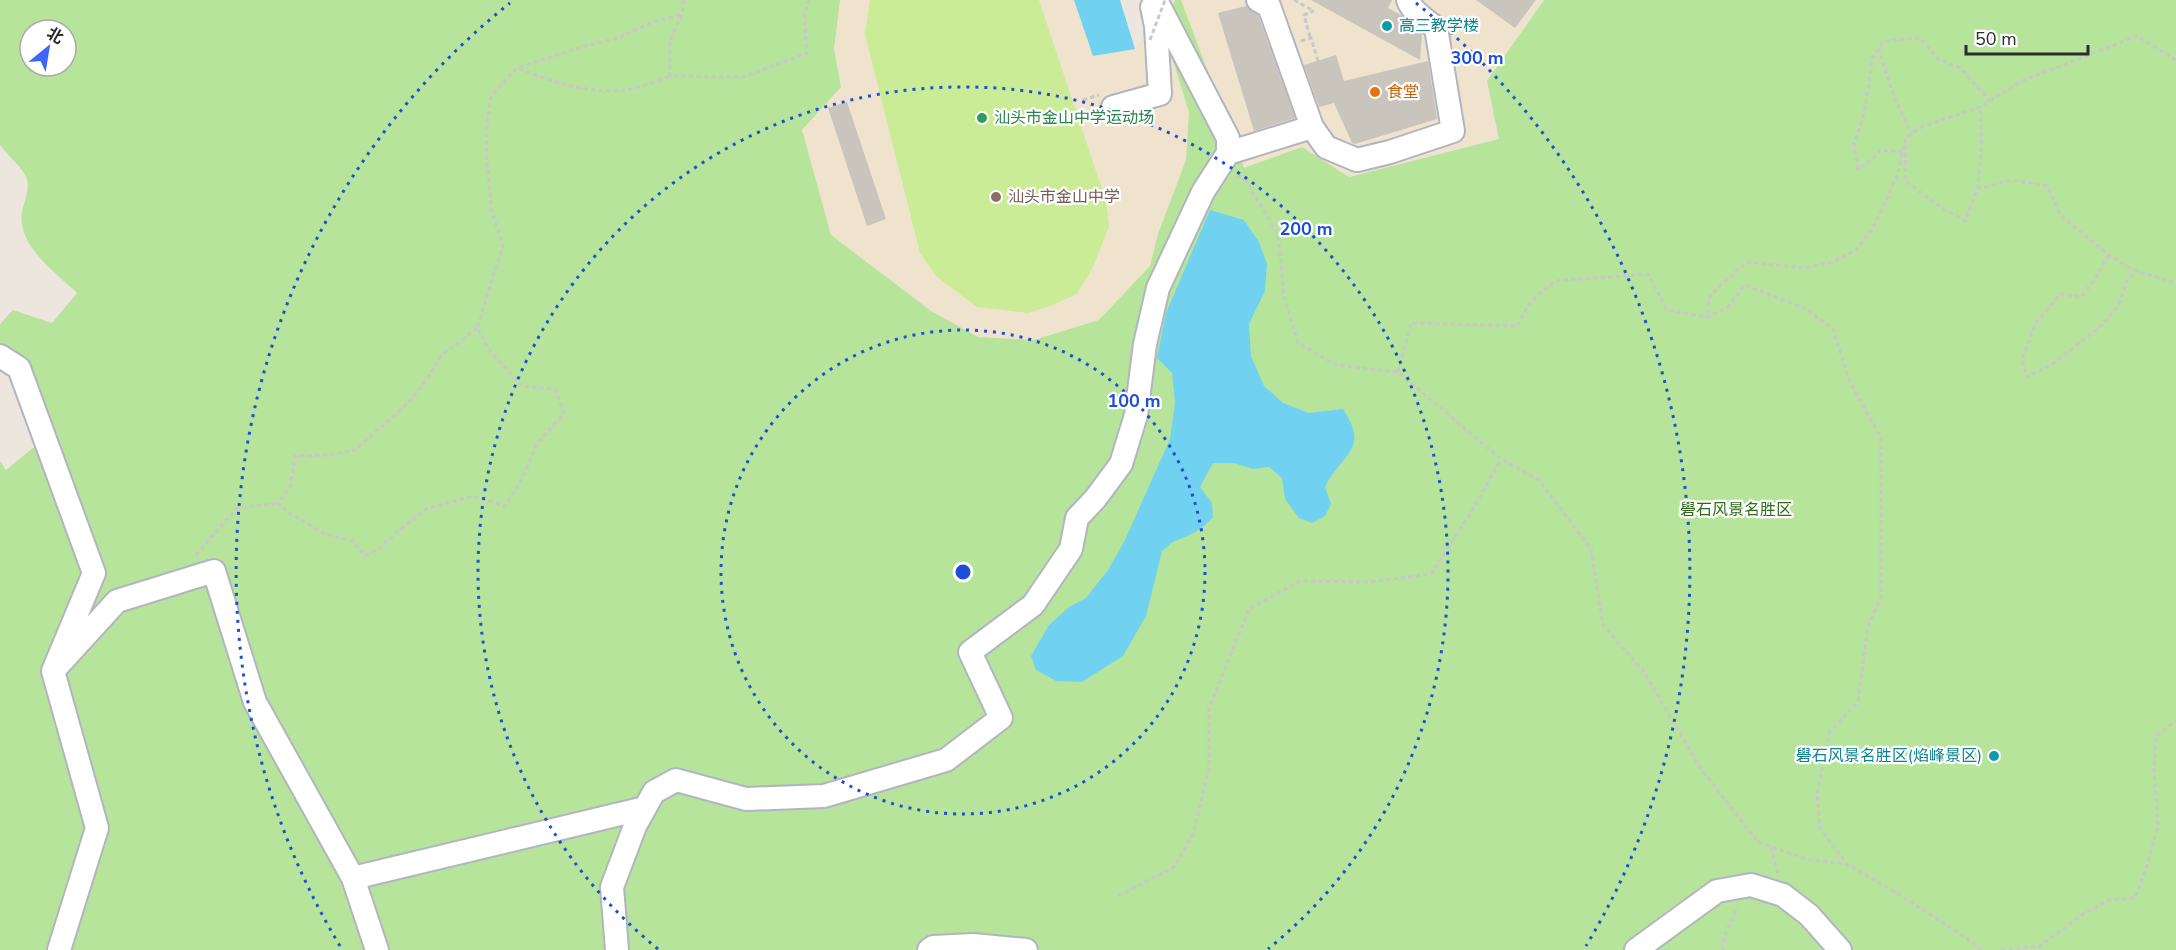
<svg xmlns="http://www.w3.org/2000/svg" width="2176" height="950" viewBox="0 0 2176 950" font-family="'Nunito Sans','Noto Sans SC',sans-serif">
<rect width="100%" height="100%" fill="#ede6de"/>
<path fill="#efe3cd" d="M840,0H1074L1093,56L1135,49L1142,39L1155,0H1175L1164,32L1189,112L1186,160L1158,234L1150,266L1099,320L1034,340L978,337L931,311L831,235L802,130L841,87L834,49Z
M1181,0H1544L1487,81L1499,139L1349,177L1302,147L1244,168Z"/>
<path fill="#b6e49a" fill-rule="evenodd" d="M0,0H840L834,49L841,87L802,130L831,235L931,311L978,337L1034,340L1099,320L1150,266L1158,234L1186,160L1189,112L1164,32L1175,0H1181L1244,168L1302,147L1349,177L1499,139L1487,81L1544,0H2176V950H0V461L6,470L45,438L0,350V324L13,310L52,323L77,293C56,273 17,246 22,212C24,200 31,189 26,177C22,167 7,155 0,145ZM30,30H66V66H30Z"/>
<path fill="#caec96" d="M870,0H1039L1106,201L1109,227L1093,267L1077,294L1050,306L1028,313L977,307L936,276L920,253L865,34Z"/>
<path fill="#70d2f0" d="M1074,0H1120L1135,49L1093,56Z
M1210,210L1244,220L1259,242L1267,264L1265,291L1249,324L1251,356L1264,386L1283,403L1309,413L1343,409C1370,450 1343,452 1325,487L1331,504L1325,516L1312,523L1299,518L1285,499L1282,478L1269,467L1253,469L1234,463H1213L1200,487L1212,503L1213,517L1204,526L1192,534L1173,542L1162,551L1146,616L1123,656L1082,682L1056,681L1036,670L1031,656L1049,625L1069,607L1086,598L1108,570L1125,540L1170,439L1175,403L1172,373L1157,358L1166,313Z"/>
<path fill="#c9c4bc" d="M1311,0H1392L1388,8L1401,15L1422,34L1420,60Z
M1476,0H1536L1515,28Z
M1246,6L1258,15L1295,118L1254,131L1218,13Z
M1336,55L1344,81L1428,61L1437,119L1355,144L1352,143L1334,103L1319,107L1304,65Z
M847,102L886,219L867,226L828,108Z"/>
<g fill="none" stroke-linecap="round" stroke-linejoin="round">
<defs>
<path id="minor" d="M1113,107L1160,94L1156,26L1152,7
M1312,127L1326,147L1357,160L1390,152L1453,131L1436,28C1426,20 1412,12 1408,0
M1228,153L1312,127L1269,6L1258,0
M0,356L19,368L94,573L53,671L97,828L59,950
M53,671L117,601L214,571L255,702L353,878L645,808
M353,878L377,950
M617,950L612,887L635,826L654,792L676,780L746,799L824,796L946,760L1001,718L970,652L1033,605L1071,549L1077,518L1095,499L1121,464L1136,415L1145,344L1158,288L1203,192L1228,153V138L1156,0
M929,950L933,947L973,945L1026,950
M1636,950L1717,891L1751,885L1783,895L1809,915L1840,950"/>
</defs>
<use href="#minor" stroke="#b2b5bf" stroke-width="26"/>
<path stroke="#c8c8c8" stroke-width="3" stroke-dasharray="4.5 3" stroke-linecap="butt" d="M684,0L682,14L670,41V76L743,77L807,53L804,15L809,0
M1294,0L1314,11
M1310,37L1304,15L1314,11
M1301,41L1311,38L1318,61
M1878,48L1894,97L1912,134
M519,69C552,82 589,94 625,90C640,88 656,81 670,76
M1083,100L1099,95
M1906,145L1905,181L1942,208L1965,221L1977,189L2012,180L2047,186L2061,216L2109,255L2136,271L2176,283
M1903,152L1880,150L1873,159L1858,169L1854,144L1863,117L1868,91L1872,59L1884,41L1920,38L1938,59L1960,68L1990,101
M1237,175L1245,180L1278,234L1284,297L1298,343L1336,365L1398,372L1501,459L1539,480L1591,549L1603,625L1644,672L1701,769L1758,842L1809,860L1847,864
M1977,189C1982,161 1982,135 1980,107
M2109,255L2095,279L2081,297L2060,294L2035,324L2030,338L2022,359L2027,377L2051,365L2101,326L2118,306L2127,281L2136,271
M477,328L441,356L428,378L408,403L355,450L329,455L295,456L290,487L278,503L289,513L325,534L352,541L365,556L381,547L398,531L426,509L473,496L505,506L521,481L537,444L564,413L555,389L522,386L491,352L477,328L503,245L492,212L487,160L486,132L491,96L517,68L585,46L618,38L650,23L682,14
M1398,372L1411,323L1517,326L1531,301L1555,281L1648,274L1667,310L1707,317
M196,555L237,508L278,503
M1771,847L1778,874
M1118,896L1174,867L1193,834L1209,769V708L1249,609L1300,581L1369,582L1431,574L1470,514L1501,459
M1723,950L1724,937L1738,907
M1982,950L1959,933L1900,895L1847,864L1820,828L1817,792L1830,731L1858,702L1868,626L1881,597V438L1849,380L1833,329L1806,309L1745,285L1727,308L1707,317L1710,296L1746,262L1804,268L1833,262L1856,250L1873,228L1897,176L1906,138L1924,126L1980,107L2022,81L2137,36L2176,60
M2001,950L2040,946L2083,914L2109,900L2135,898L2146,869L2158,825L2154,771L2156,736L2176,721"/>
<use href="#minor" stroke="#fff" stroke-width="22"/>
<path stroke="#c8c8c8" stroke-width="3" stroke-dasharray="4.5 3" stroke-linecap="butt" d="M1150,40L1165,0"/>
</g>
<g fill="none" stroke="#1d4ed8" stroke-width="3" stroke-dasharray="3 6">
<circle cx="963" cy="572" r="242"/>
<path d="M658 949A485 485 0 1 1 1268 949"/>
<path d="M340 946A727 727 0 0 1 510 3M1416 3A727 727 0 0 1 1586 946"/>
</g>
<g fill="#0f9aa8" stroke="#fff" stroke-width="2">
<circle cx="1387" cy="26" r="6"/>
<circle cx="1994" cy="756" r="6"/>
</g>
<circle fill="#e8710a" stroke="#fff" stroke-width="2" cx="1375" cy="92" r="6"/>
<circle fill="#2e9e5b" stroke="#fff" stroke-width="2" cx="982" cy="118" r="6"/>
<circle fill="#8d6e63" stroke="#fff" stroke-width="2" cx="996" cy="197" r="6"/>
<g text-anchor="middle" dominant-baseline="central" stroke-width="4.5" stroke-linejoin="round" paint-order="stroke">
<g font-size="16" fill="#0d838f" stroke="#fff" text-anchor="start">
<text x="1399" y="26">高三教学楼</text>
<text x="1982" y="756" text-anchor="end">礐石风景名胜区(焰峰景区)</text>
</g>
<g font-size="16" fill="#c56008" stroke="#fff" text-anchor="start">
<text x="1387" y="92">食堂</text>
</g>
<g font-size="16" fill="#27864d" stroke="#fff" text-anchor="start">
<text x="994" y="118">汕头市金山中学运动场</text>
</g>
<g font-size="16" fill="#785e54" stroke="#fff" text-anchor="start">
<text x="1008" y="197">汕头市金山中学</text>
</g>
<g font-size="16" fill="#2d6b1a" stroke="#fff">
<text x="1736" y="510">礐石风景名胜区</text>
</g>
</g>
<circle cx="963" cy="572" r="9" fill="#1d4ed8" stroke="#fff" stroke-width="3"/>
<g font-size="18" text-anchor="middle" font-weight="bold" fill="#1d4ed8" stroke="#fff" stroke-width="4.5" stroke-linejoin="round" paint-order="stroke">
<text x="1477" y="64">300 m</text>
<text x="1306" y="235">200 m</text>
<text x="1134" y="407">100 m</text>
</g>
<g transform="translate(48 48) rotate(30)"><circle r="28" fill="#ffffff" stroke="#ababab" stroke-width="1.5"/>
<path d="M0-4.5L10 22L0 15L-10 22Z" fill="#3c66fc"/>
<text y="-9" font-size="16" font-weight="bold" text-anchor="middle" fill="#2c2c2c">北</text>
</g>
<path d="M1966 45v9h122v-9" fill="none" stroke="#2c2c2c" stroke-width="3"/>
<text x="1975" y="45" font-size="18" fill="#2c2c2c" stroke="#ffffff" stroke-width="4.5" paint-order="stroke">50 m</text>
</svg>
